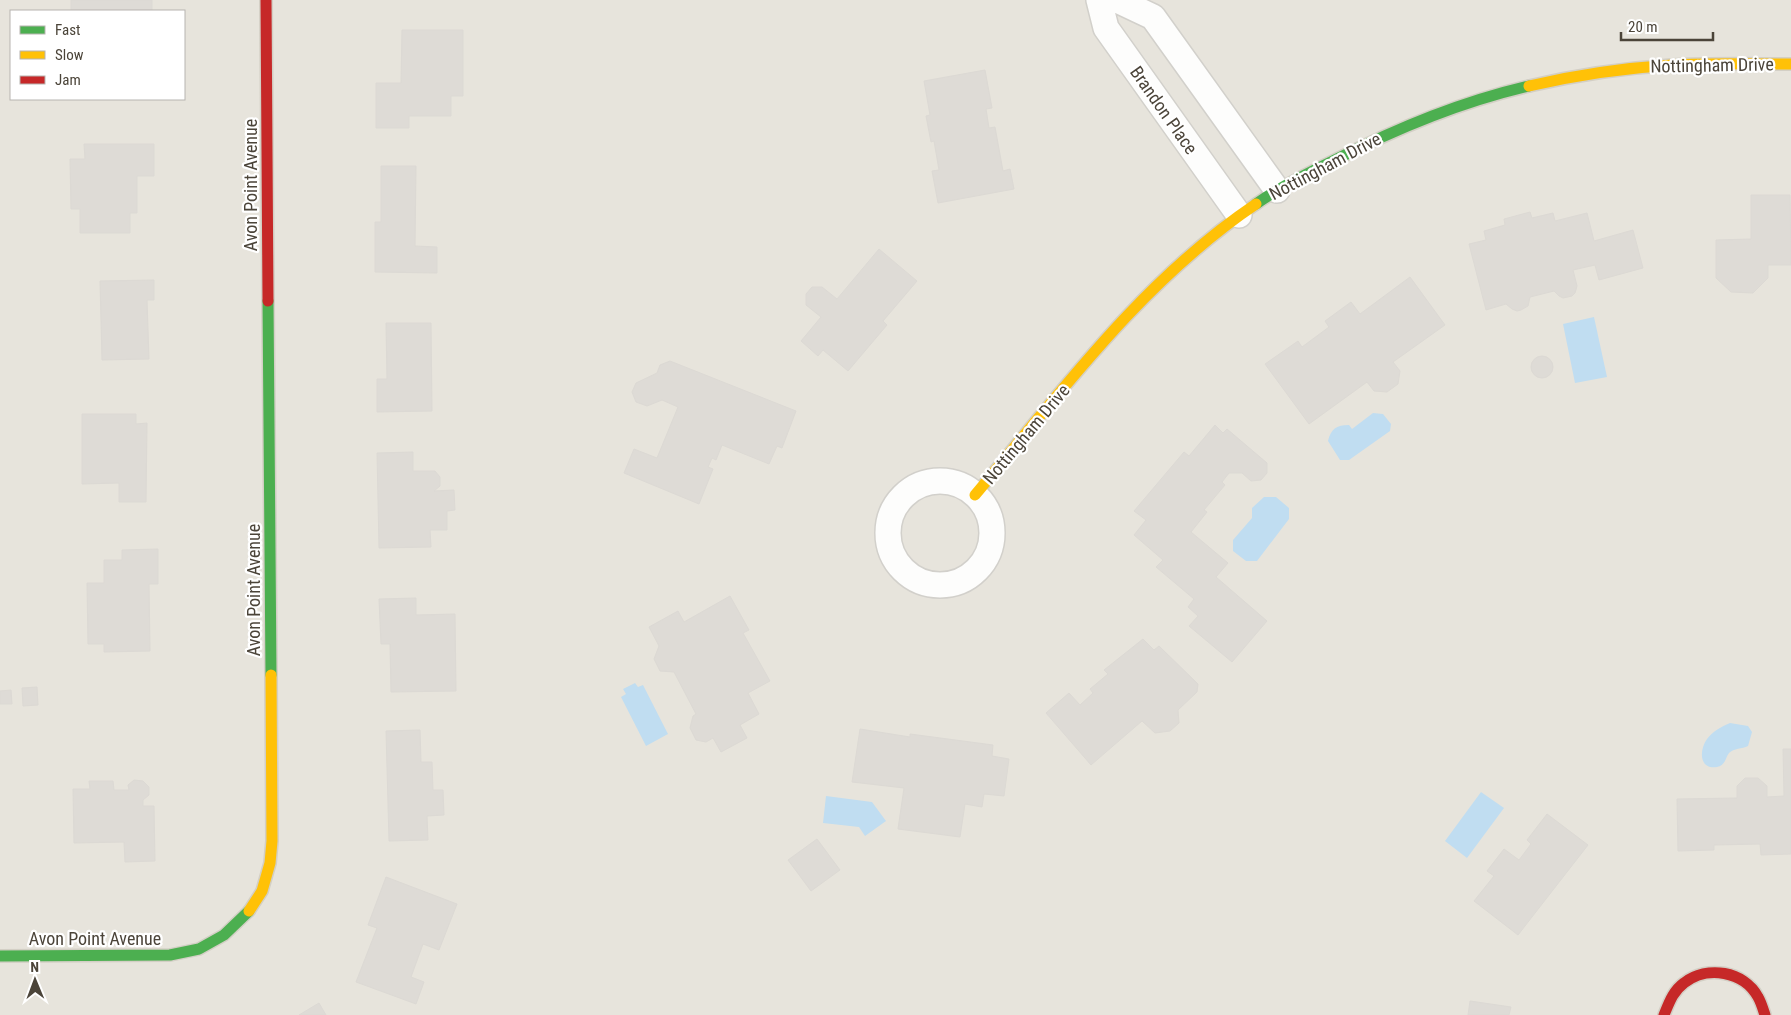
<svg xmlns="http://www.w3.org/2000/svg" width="1791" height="1015" viewBox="0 0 1791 1015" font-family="'Roboto Condensed',sans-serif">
<rect width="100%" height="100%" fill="#f4f2ee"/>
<path fill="#e7e4dc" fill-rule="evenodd" d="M0,0H1791V1015H0ZM11,11H184V99H11Z"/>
<path fill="#c0ddf1" d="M1594,317L1607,377L1575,383L1563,324Z
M1373,413L1383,414L1391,424L1390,431L1349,460H1340L1328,441C1331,429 1336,425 1349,425L1352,429Z
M1264,497H1276L1289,508V519L1257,561H1246L1233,551V540L1252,518V508Z
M635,683L638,687L643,685L668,734L646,746L621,697L626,694L623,689Z
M1730,723L1748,726L1752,732L1748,746C1742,749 1734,748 1729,753C1725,758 1726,765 1717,767C1699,770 1699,750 1707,739C1713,731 1721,727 1730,723Z
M1481,792L1504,808L1467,858L1445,841Z
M826,796L872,802L886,821L865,836L859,827L823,823Z"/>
<path fill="#dedbd6" stroke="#dcd9d4" d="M71,0H152V11H71Z
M402,30H463V96H451V116H409V128H376V83H401Z
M985,70L992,108L986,109L989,128L995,127L1003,171L1010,169L1014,189L938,203L932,171L939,170L934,141L931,142L926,116L930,115L924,81Z
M84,144H154V176H137V213H130V233H80V209H71L70,159H85Z
M381,166H416L415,246L437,247V273L375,272V222H381Z
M1751,195H1790L1791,265H1768V278L1753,293L1731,292L1716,278V240L1751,239Z
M1530,212L1532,218L1553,213L1555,221L1587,213L1594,241L1633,230L1643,268L1599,280L1595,265L1573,270L1577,286L1575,293L1572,296L1563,298L1559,296L1554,291L1530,297L1528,306L1521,310L1517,311L1512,309L1506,304L1486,310L1469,244L1486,240L1484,231L1505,225L1504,219Z
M879,249L917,281L883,321L887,325L848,371L823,350L818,356L801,341L821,317L806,305V294L812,287H822L837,299Z
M1410,277L1445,325L1393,362L1400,371L1398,384L1387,392L1374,391L1367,382L1309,424L1265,364L1298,341L1302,347L1329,327L1325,321L1351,302L1360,314Z
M154,280V300H147L149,359L102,360L100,281Z
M386,323H431L432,411L377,412V379H387Z
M1531 367a11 11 0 1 1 22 0a11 11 0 1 1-22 0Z
M670,361L796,411L782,448L777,446L769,464L722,445L716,460L712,458L708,467L713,469L699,504L624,473L634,449L657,458L678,407L662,400L647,406L636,402L632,392L636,383L657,373L660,365Z
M82,414H136V424L147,423L146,502H119V483L82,484Z
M1215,425L1223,433L1227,429L1267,463V473L1261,480L1251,481L1242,473H1229L1222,482L1225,485L1204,510L1207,512L1191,532L1228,563L1216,577L1267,621L1232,662L1189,626L1198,616L1188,607L1194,599L1156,567L1163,560L1134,535L1146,520L1134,511L1184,452L1189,456Z
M413,452V471H435L440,477V486L434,491L454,490L455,510L447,511V530H430L431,547L379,548L377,453Z
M158,549V584H149L150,651L104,652V644H88L87,583H104V560H122V550Z
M730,596L749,630L743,633L770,681L748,693L759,714L740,725L747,738L721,752L713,738L706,742L696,740L690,728L693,716L696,714L674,672L660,671L654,659L659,646L649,627L678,611L684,622Z
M416,598V615L455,614L456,691L391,692L390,644H381L379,599Z
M1143,639L1154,650L1159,646L1198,684L1197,692L1178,710L1179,723L1170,731L1155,733L1142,721L1091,765L1046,713L1069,693L1080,705L1093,693L1090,689L1108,674L1104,670Z
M37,687L38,705L23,706L22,688Z
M11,690L12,704H0V691Z
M860,729L910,737V734L993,745L992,756L1009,759L1004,796L984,794L982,807L965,804L960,837L898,829L904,788L852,782Z
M420,730L421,762H432L433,790H443L444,815L427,816L428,840L389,841L386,731Z
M1783,749H1791V854L1761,855L1760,844L1714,845V850L1678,851L1677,799L1737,798V786L1745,778H1758L1767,786V797L1784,796Z
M134,780L143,781L149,787V795L143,800V806H154L155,861L125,862L124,842L74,843L73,789H90L89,781H113L114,790H129L128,785Z
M1547,814L1588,845L1518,935L1474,901L1494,876L1487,871L1504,849L1519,860L1531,844L1527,840Z
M817,839L840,870L811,891L788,860Z
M386,877L457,904L439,950L423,944L411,977L424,982L416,1004L356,982L377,928L368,925Z
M1470,1001L1511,1007L1509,1015H1468Z
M319,1003L326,1015H299Z"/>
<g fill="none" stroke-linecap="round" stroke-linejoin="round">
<defs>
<path id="street" d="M1099,0L1106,28L1239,215
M1117,0L1153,17L1277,190
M888 533a52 52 0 1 1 104 0a52 52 0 1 1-104 0Z"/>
<path id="fast" d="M1256,204C1280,187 1306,174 1333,161C1395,129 1460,102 1529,86
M268,301L271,675
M0,956L170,955L199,949L224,935L249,911"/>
<path id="slow" d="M1529,86C1576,75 1624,68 1672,65C1712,63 1752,64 1791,64
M975,495C1061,392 1143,280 1256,204
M249,911L262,891L270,863L272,841L271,675"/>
<path id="jam" d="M266,0L268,301
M1664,1015C1669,1003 1673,991 1684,983C1707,965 1744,971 1758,997C1761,1002 1763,1009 1765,1015"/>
</defs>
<use href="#street" stroke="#d2d0cb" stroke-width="28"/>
<use href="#fast" stroke="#d3cfc5" stroke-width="14"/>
<use href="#slow" stroke="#d3cfc5" stroke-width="14"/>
<use href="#jam" stroke="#d3cfc5" stroke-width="14"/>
<use href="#street" stroke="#fdfdfc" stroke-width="25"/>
<use href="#fast" stroke="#4caf50" stroke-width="11"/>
<use href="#slow" stroke="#ffc107" stroke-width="11"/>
<use href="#jam" stroke="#c62828" stroke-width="11"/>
</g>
<g text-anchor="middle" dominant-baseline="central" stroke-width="4.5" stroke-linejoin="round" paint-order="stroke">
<g font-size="18" fill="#4b4439" stroke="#fff">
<text transform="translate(1712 65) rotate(-1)">Nottingham Drive</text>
<text transform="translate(1164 110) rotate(55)">Brandon Place</text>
<text transform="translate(1325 166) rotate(-28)">Nottingham Drive</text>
<text transform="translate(250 185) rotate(-90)">Avon Point Avenue</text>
<text transform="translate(1026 434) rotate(-50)">Nottingham Drive</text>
<text transform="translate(253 590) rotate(-90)">Avon Point Avenue</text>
<text x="95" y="938">Avon Point Avenue</text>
</g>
</g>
<rect x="10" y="10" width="175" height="90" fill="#ffffff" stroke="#b7b4b0"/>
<rect x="20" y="26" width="25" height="8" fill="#4caf50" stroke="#b7b4b0"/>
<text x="55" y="35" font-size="15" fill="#4b4439">Fast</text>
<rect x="20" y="51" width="25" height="8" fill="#ffc107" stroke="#b7b4b0"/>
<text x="55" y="60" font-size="15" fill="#4b4439">Slow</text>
<rect x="20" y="76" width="25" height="8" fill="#c62828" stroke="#b7b4b0"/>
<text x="55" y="85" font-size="15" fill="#4b4439">Jam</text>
<g transform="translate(35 980) rotate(359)" stroke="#ffffff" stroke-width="4" paint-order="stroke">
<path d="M0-4L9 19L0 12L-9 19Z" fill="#4b4439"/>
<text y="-8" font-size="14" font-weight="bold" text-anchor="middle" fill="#4b4439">N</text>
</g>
<path d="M1621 32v8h92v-8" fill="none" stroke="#4b4439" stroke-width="2.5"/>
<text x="1628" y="32" font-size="15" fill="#4b4439" stroke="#ffffff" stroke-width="4" paint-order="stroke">20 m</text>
</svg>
